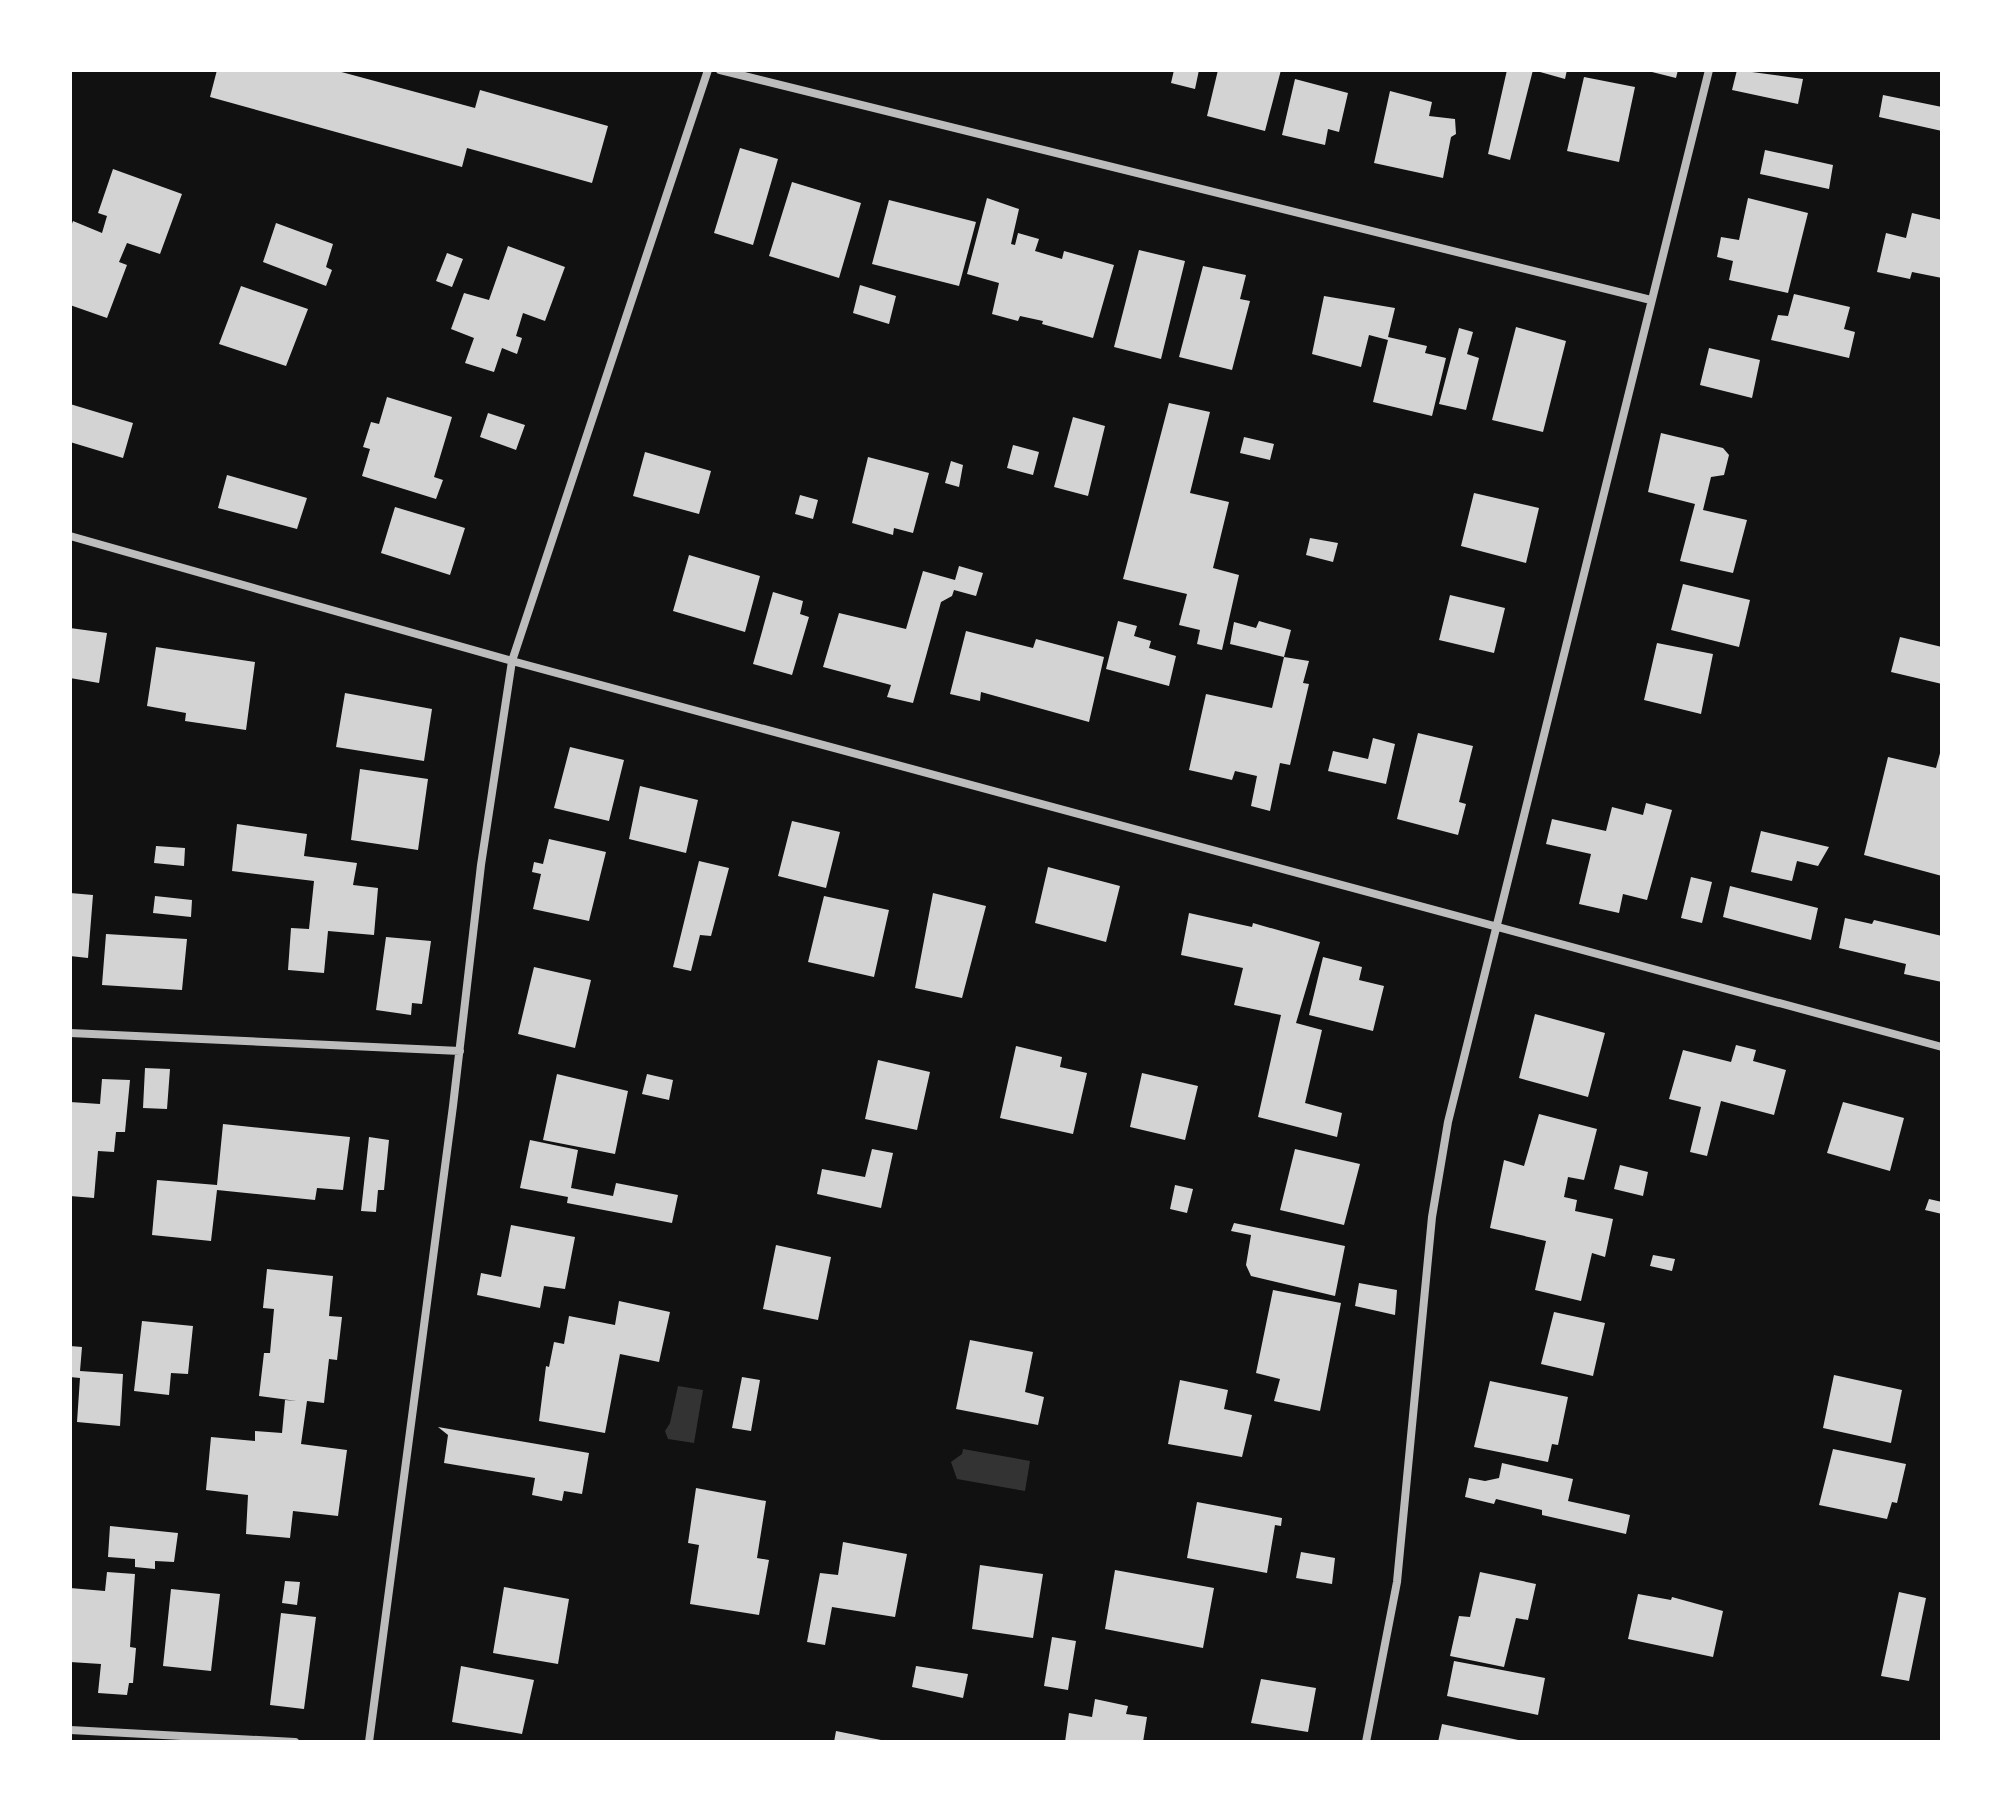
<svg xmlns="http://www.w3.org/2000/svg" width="2012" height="1812" viewBox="0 0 2012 1812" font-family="'Work Sans',sans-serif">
<rect width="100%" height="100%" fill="#111"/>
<path fill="#333" d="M678,1386L703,1390L694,1443L668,1439L665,1431L670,1423Z
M963,1449L1030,1461L1025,1491L957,1479L951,1462L962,1454Z"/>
<path fill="#d3d3d3" d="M217,70H334L475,108L480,90L608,126L592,183L467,148L462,167L210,97Z
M1174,70H1199L1195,89L1171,83Z
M1218,70H1281L1265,131L1207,116Z
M1507,70H1533L1510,160L1488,154Z
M1533,70H1567L1565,79Z
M1644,70H1678L1676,78Z
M1737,70L1803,79L1798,104L1732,90Z
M1584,77L1635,87L1619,162L1567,151Z
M1295,79L1348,93L1339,132L1328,129L1325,145L1282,135Z
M1390,91L1432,102L1429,116L1455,119L1456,134L1451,137L1443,178L1374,163Z
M1883,95L1942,107V131L1879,117Z
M740,148L778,159L753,245L714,233Z
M1765,150L1833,165L1829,189L1760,174Z
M113,169L182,194L160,254L127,243L119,262L127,265L107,318L70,305V229L73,221L102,233L107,216L98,213Z
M792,182L861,203L839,278L769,256Z
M987,198L1019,209L1011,244L1015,245L1018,233L1039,239L1035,251L1062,259L1064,251L1114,265L1093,338L1042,324L1043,321L1020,316L1018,321L992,314L999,283L967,274Z
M1748,198L1808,213L1788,293L1729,280L1733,261L1717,257L1721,237L1739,240Z
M889,200L976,222L959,286L872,264Z
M1912,213L1942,220V278L1912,272L1910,279L1877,272L1886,233L1906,238Z
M276,223L333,244L326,267L332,270L326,286L263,262Z
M508,246L565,267L545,321L523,313L516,336L522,338L517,354L502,348L494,372L465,363L474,338L451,329L464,293L489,300Z
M1139,250L1185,261L1161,359L1114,347Z
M447,253L463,259L452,287L436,281Z
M1203,266L1246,275L1240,299L1250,301L1232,370L1179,357Z
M860,285L896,296L889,324L853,313Z
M241,286L308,309L286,366L219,344Z
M1794,294L1850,307L1844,329L1855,332L1849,358L1771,340L1778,315L1788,316Z
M1324,296L1395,308L1388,337L1427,346L1425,353L1446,358L1432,416L1373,402L1388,340L1369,335L1361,367L1312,354Z
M1516,327L1566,341L1543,432L1492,420Z
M1459,328L1473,332L1467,354L1479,358L1466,410L1439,404Z
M1709,348L1760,360L1752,398L1700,385Z
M387,397L452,417L434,477L443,480L436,499L362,476L370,449L363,447L371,422L379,424Z
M1169,403L1210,412L1190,493L1229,502L1213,568L1239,575L1222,650L1197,644L1200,630L1179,625L1187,594L1123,579Z
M70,404L133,423L123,458L70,442Z
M488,413L525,425L516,450L480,437Z
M1073,417L1105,426L1088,496L1054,487Z
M1661,433L1723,448L1729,455L1724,475L1711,477L1703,510L1747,520L1733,573L1680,561L1695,504L1648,492Z
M1244,437L1274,444L1270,460L1240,453Z
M1013,445L1039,452L1033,475L1007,468Z
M645,452L711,471L699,514L633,496Z
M868,457L929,473L913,533L894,528L893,535L852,523Z
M951,461L963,465L959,487L945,483Z
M227,475L307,498L297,529L218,508Z
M1474,493L1539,508L1526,563L1461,546Z
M800,495L818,500L813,519L795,514Z
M395,507L465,528L450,575L381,553Z
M1310,538L1338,543L1333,562L1306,555Z
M689,555L760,576L745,632L673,611Z
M959,566L983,573L976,596L954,590L952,596L941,602L913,703L887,697L891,685L823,667L839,613L906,629L923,571L955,580Z
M1683,584L1750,600L1739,647L1671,630Z
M773,592L803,601L800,614L809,617L792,675L753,664Z
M1450,595L1505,608L1494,653L1439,640Z
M1118,621L1137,626L1134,636L1151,641L1149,648L1176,656L1169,686L1106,669Z
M1259,621L1291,630L1284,657L1230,644L1234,622L1256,628Z
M70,628L107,633L99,683L70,678Z
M966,631L1033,648L1036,639L1104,657L1089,722L981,692L980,701L950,694Z
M1900,637L1942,647V684L1891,672Z
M1657,643L1713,654L1701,714L1644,700Z
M156,647L255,662L246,730L185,721L186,713L147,706Z
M1284,657L1309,661L1303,683L1309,684L1290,765L1280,763L1270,811L1251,806L1257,776L1235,771L1232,780L1189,770L1206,694L1272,708Z
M345,693L432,709L424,761L336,747Z
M1418,733L1473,746L1459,802L1466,804L1458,835L1397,819Z
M1373,738L1395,744L1386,784L1328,771L1333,751L1368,759Z
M1942,746V876L1864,855L1888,757L1936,768Z
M570,747L624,760L609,821L554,808Z
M360,769L428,779L418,850L351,840Z
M640,786L698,800L686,853L629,839Z
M1646,803L1672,810L1647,900L1623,894L1619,913L1579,904L1591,854L1546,844L1552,819L1606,831L1612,807L1643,815Z
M792,821L840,832L826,888L778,876Z
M237,824L307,834L304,856L357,863L353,885L378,888L374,935L328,931L324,973L288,970L291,928L309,929L314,881L232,871Z
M1761,831L1829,847L1818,866L1797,861L1792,881L1751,872Z
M549,839L606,852L589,921L533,909L541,874L532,872L534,862L543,864Z
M156,846L185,848L184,866L154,863Z
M699,861L729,868L711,936L700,935L691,971L673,967Z
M1048,867L1120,886L1106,942L1035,923Z
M1691,877L1712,882L1702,923L1681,918Z
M1730,886L1818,908L1811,940L1723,917Z
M70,893L93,895L88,958L70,956Z
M933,893L986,906L962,998L915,988Z
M155,896L192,900L191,917L153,913Z
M824,896L889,910L874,977L808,962Z
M1189,913L1252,927L1253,923L1320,942L1296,1023L1322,1030L1305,1103L1342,1113L1337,1137L1258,1117L1281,1015L1234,1005L1243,968L1181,955Z
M1845,918L1872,924L1874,920L1942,936V982L1904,974L1906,964L1839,948Z
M106,934L187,939L182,990L102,985Z
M386,937L431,941L422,1004L412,1003L411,1015L376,1010Z
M1323,957L1362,967L1359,980L1384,986L1373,1031L1309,1015Z
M534,967L591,980L575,1048L518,1034Z
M1535,1014L1605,1033L1588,1097L1519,1078Z
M1736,1045L1756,1050L1753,1061L1786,1070L1774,1115L1721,1101L1707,1156L1690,1152L1701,1107L1669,1099L1683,1050L1731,1062Z
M1016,1046L1062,1057L1060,1067L1087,1073L1073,1134L1000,1118Z
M878,1060L930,1072L917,1130L865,1119Z
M145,1068L170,1069L167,1109L143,1108Z
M1142,1073L1198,1086L1185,1140L1130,1127Z
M557,1074L628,1091L615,1154L543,1140Z
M647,1074L673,1080L669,1100L642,1094Z
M102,1079L130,1080L125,1132H116L114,1152L98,1151L94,1198L70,1196V1102L100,1104Z
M1843,1102L1904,1118L1890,1171L1827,1153Z
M1539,1114L1597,1129L1584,1180L1568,1177L1564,1197L1577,1200L1575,1211L1613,1219L1605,1257L1592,1253L1581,1301L1535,1290L1546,1241L1490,1228L1504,1160L1524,1166Z
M223,1124L350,1137L343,1190L317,1188L315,1200L217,1190L211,1241L152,1235L157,1180L217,1185Z
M369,1137L389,1140L384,1190H378L376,1212L361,1211Z
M530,1140L578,1150L571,1188L613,1196L616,1183L678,1195L672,1223L567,1203L568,1197L520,1188Z
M872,1149L893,1153L881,1208L817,1194L822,1169L865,1177Z
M1295,1149L1360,1164L1344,1225L1280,1210Z
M1620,1165L1648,1172L1643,1196L1614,1189Z
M1175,1185L1193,1189L1187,1213L1170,1209Z
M1929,1199L1942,1202V1214L1925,1210Z
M1234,1223L1345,1246L1335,1296L1251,1276L1246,1265L1251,1235L1231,1231Z
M511,1225L575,1237L565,1289L544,1286L540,1308L477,1295L481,1273L501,1277Z
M776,1245L831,1257L818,1320L763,1309Z
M1653,1255L1675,1259L1672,1271L1650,1266Z
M267,1269L333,1276L329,1316L342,1317L337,1360L329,1359L324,1403L307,1401L301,1444L347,1450L338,1516L293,1511L290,1538L246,1534L248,1495L206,1490L211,1437L255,1441V1431L282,1433L285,1400L297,1401L259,1396L264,1353H270L274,1309L263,1308Z
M1359,1283L1397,1290L1395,1315L1355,1306Z
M1273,1290L1341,1303L1320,1411L1274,1401L1280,1379L1256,1373Z
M619,1301L670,1312L659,1362L620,1354L605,1433L539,1421L546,1366L549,1367L554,1342L564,1344L569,1316L615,1325Z
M1554,1312L1605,1323L1593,1376L1541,1364Z
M142,1321L193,1326L188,1374L171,1373L169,1395L134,1391Z
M970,1340L1033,1352L1025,1392L1044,1397L1038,1425L956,1409Z
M70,1346L82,1347L80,1371L123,1374L120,1426L77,1422L80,1378L70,1377Z
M1834,1375L1902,1390L1891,1443L1823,1428Z
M742,1377L760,1380L751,1431L732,1428Z
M1180,1380L1228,1390L1224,1409L1252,1415L1242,1457L1168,1444Z
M1490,1381L1568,1397L1558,1445L1552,1444L1548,1462L1474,1447Z
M438,1427L589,1453L582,1494L564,1491L562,1501L532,1495L535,1478L444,1463L448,1435Z
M1833,1449L1906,1464L1897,1503L1892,1502L1887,1519L1819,1505Z
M1502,1463L1573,1479L1568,1501L1630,1515L1626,1534L1542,1515V1510L1496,1499L1494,1504L1465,1497L1469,1478L1485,1481L1499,1478Z
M696,1488L766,1501L757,1558L769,1560L759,1615L690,1604L699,1545L688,1543Z
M1197,1502L1282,1518L1281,1526L1275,1525L1267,1573L1187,1558Z
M110,1526L178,1533L174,1562L155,1561V1569L135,1567V1559L108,1557Z
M843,1542L907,1554L895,1617L832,1607L825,1645L807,1642L820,1573L838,1575Z
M1301,1552L1335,1558L1332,1584L1296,1578Z
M980,1565L1043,1574L1033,1638L972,1629Z
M1115,1570L1214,1588L1203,1648L1105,1629Z
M107,1572L135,1574L130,1647L136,1648L133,1683H129L127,1695L98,1693L101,1664L70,1662V1588L105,1591Z
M1480,1572L1536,1584L1528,1620L1516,1618L1504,1667L1450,1656L1459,1616L1470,1617Z
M285,1581L300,1582L297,1605L282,1603Z
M504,1587L569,1599L558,1664L493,1653Z
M171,1589L220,1594L211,1671L163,1666Z
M1899,1592L1926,1598L1909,1681L1881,1676Z
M1638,1594L1671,1600L1672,1597L1723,1611L1713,1657L1628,1639Z
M281,1613L316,1617L304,1709L270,1705Z
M1052,1637L1076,1641L1068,1690L1044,1686Z
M1454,1661L1545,1678L1538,1715L1447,1696Z
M461,1666L534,1680L522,1734L452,1722Z
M916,1666L968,1674L963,1698L912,1687Z
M1261,1679L1316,1688L1308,1732L1251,1723Z
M1095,1699L1128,1706L1126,1714L1147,1717L1143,1742H1065L1069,1713L1092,1717Z
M1442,1724L1523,1741L1522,1742H1438Z
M836,1731L886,1741V1742H834Z"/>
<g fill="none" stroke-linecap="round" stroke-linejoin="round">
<path stroke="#bcbcbc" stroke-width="8" d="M720,70L1651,300
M70,536L512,661L1942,1047
M70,1033L460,1051
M70,1730L295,1742
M369,1742L453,1106L481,865L512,661L708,70
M1366,1742L1397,1582L1432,1217L1448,1122L1709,70"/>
</g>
<rect width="2012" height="1812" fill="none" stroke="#ffffff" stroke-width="144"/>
</svg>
